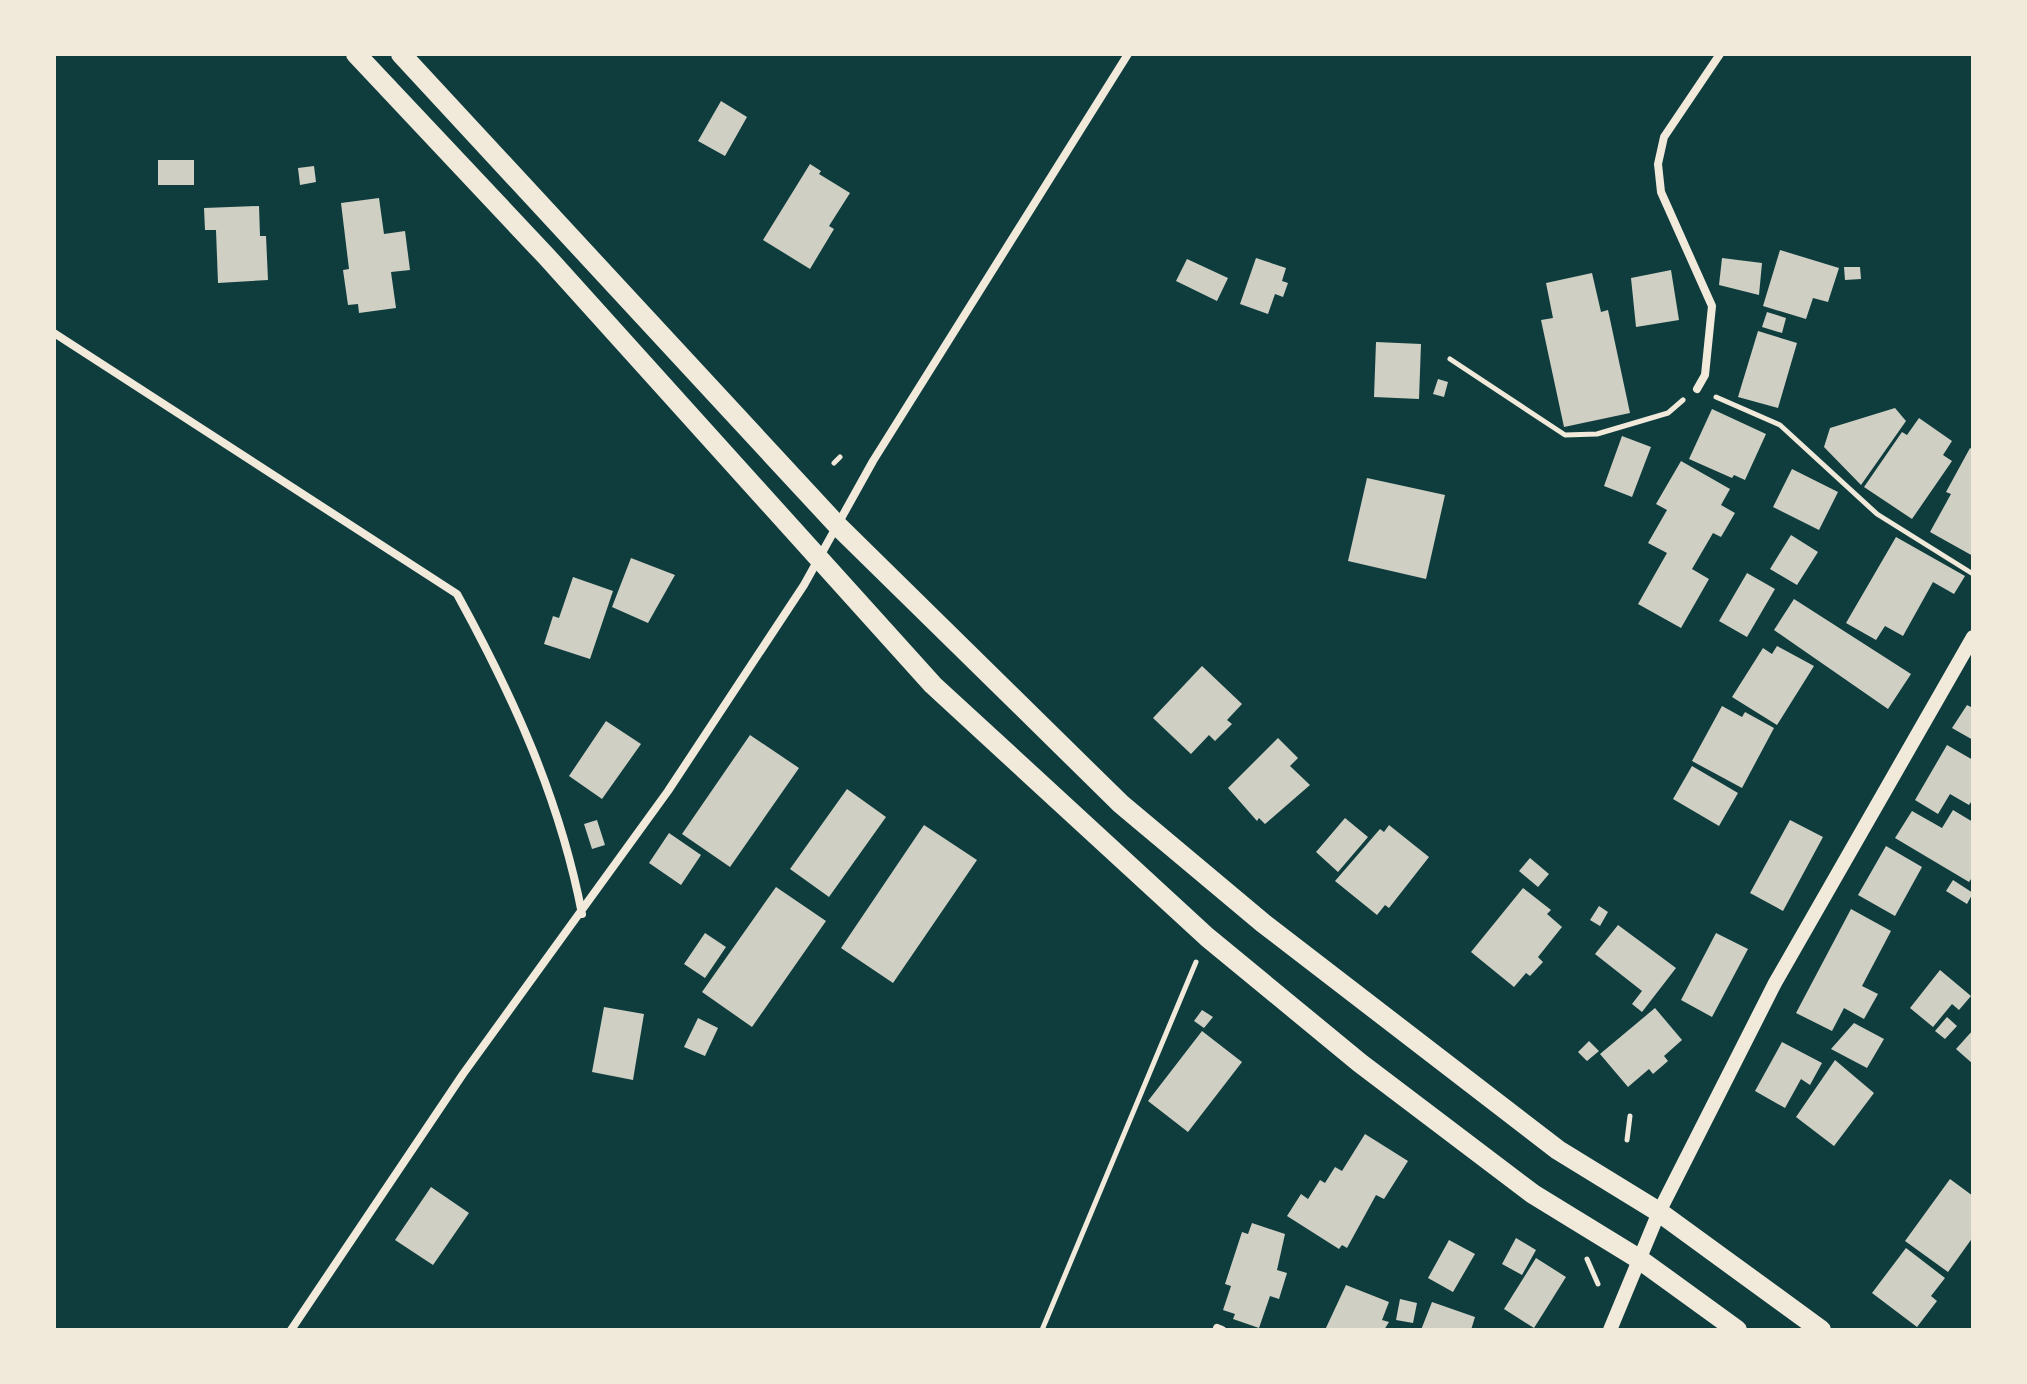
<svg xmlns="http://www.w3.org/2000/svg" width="2027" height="1384" viewBox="0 0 2027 1384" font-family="'PT Sans Narrow',sans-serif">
<rect width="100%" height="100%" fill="#0f3d3e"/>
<path fill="#cfcfc3" d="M721,101L747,117L725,156L698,141Z
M158,160H194V185H158Z
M810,164L821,171L819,174L850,193L829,226L834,229L810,269L763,240Z
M314,166L316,182L300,185L298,168Z
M379,198L384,234L405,231L410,270L391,272L396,308L359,313L358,304L348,305L343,270L349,269L341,203Z
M259,206L260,236H266L268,280L218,283L216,230H205L204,208Z
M1780,250L1839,268L1828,302L1813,298L1806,319L1763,306Z
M1256,258L1286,268L1282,281L1288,283L1283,297L1275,294L1268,314L1240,304Z
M1722,258L1762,263L1759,295L1719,285Z
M1187,259L1228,278L1217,301L1176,281Z
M1844,267H1860L1861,279L1845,280Z
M1671,270L1679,320L1636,327L1631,278Z
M1592,273L1601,312L1608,310L1630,413L1564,427L1541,320L1553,318L1546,283Z
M1767,312L1786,318L1782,333L1762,327Z
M1758,331L1797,343L1778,408L1738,397Z
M1376,342L1421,344L1419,399L1374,397Z
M1438,379L1448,382L1444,397L1433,394Z
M1895,408L1906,421L1861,485L1824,447L1830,428Z
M1712,409L1766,434L1745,480L1734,475L1732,478L1689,459Z
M1919,418L1952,441L1943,455L1952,461L1912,519L1864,487L1902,432L1907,435Z
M1622,436L1651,447L1632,497L1604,486Z
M1970,448L1973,450V556L1930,532L1951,494L1946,492Z
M1681,461L1730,489L1721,505L1735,513L1721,537L1713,533L1692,569L1709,579L1681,628L1638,604L1667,553L1648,543L1667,510L1656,504Z
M1792,469L1838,492L1819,530L1773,507Z
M1367,478L1445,495L1426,579L1348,561Z
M1791,535L1818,552L1797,585L1770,569Z
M1896,537L1965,576L1954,594L1933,582L1903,636L1885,626L1876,640L1846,623Z
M631,558L675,575L648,623L612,607Z
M1747,573L1775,589L1747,637L1719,621Z
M573,577L613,591L590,659L544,644L553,616L559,618Z
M1794,599L1911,674L1888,709L1774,630Z
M1777,646L1814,666L1777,725L1732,697L1763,648L1772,654Z
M1202,666L1242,704L1227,720L1232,724L1215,741L1209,735L1191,754L1153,718Z
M1967,705L1973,708V740L1952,728Z
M1722,706L1742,717L1745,712L1774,728L1742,788L1692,761Z
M606,721L641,744L602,799L569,776Z
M750,735L799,768L730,867L682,834Z
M1278,738L1298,758L1290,766L1310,785L1265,824L1259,818L1257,821L1228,788Z
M1947,745L1973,760V799L1969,805L1950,794L1938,814L1915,800Z
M1692,766L1738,793L1719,826L1673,799Z
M847,789L886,817L829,897L790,869Z
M1953,810L1973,822V876L1969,882L1895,838L1912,811L1942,828Z
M1345,818L1368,837L1338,872L1316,852Z
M597,820L605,845L592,849L584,824Z
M1790,820L1823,837L1783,911L1750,893Z
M924,825L977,860L893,983L841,948Z
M1389,825L1429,857L1389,908L1385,905L1377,915L1335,881L1380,829L1384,832Z
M669,833L701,855L681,885L649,863Z
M1886,846L1922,867L1895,916L1858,895Z
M1530,858L1549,874L1538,887L1519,871Z
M1953,880L1973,893L1967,904L1946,891Z
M776,887L826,921L752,1027L702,992Z
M1523,888L1551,910L1547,914L1562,927L1538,957L1543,962L1530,976L1526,973L1514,987L1471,952Z
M1599,906L1608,912L1600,926L1590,920Z
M1851,909L1891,931L1862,986L1878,994L1864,1019L1844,1008L1832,1031L1796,1013Z
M1618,925L1676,968L1642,1012L1632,1004L1642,991L1595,954Z
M705,933L726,947L705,978L684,964Z
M1716,933L1748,949L1712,1017L1681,1000Z
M1940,970L1971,996L1959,1010L1952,1004L1933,1027L1910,1008Z
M604,1007L644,1014L633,1080L592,1072Z
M1655,1008L1682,1040L1664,1056L1668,1061L1653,1074L1649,1069L1628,1087L1600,1054Z
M1202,1010L1213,1017L1204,1028L1194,1021Z
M1947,1017L1957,1026L1945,1039L1935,1031Z
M698,1018L718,1028L705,1056L684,1047Z
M1854,1023L1884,1039L1867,1068L1831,1049Z
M1973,1030V1064L1956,1049Z
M1202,1031L1242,1062L1188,1132L1148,1101Z
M1589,1041L1599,1051L1587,1061L1578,1052Z
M1782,1042L1822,1063L1810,1085L1801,1079L1785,1108L1755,1091Z
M1835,1060L1874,1093L1834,1146L1796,1117Z
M1365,1134L1408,1161L1384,1199L1376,1195L1347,1248L1342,1245L1339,1249L1287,1216L1301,1194L1308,1199L1320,1180L1325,1183L1335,1167L1342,1171Z
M1950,1179L1973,1196V1237L1948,1272L1905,1241Z
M431,1187L469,1213L433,1265L395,1240Z
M1252,1223L1285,1234L1277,1270L1287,1273L1279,1299L1270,1296L1259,1328L1233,1319L1235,1314L1223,1310L1231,1286L1225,1284L1242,1232L1248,1234Z
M1516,1238L1536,1250L1522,1275L1502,1264Z
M1449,1240L1475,1254L1453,1292L1428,1278Z
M1906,1248L1945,1278L1931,1296L1937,1301L1917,1327L1872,1293Z
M1536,1258L1566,1277L1534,1328L1504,1309Z
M1346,1285L1389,1302L1382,1320L1389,1322L1384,1330H1325Z
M1400,1299L1417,1303L1413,1323L1396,1320Z
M1432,1302L1475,1317L1471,1330H1421Z"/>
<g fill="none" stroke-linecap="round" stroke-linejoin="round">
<path stroke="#f1e9da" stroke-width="5" d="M1450,359L1565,435L1597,434L1668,413L1683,400
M1716,397L1780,425L1877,514L1973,574
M834,463L840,457
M1627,1140L1630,1116
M1587,1259L1598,1284
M1042,1330L1196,962"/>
<path stroke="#f1e9da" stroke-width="8" d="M54,333L457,594C513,696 560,799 582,914
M1697,389L1705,375L1712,306L1661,192L1658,164L1664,137L1720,54
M1217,1328L1222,1330
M291,1330L463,1074L668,791L804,585L873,461L1128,54"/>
<path stroke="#f1e9da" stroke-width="14" d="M1610,1330L1659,1212L1775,983L1973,637"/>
<path stroke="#f1e9da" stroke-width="20" d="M356,54L547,257L933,685L1207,937L1360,1063L1533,1194L1639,1259L1737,1330
M401,54L838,526L1121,804L1263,923L1558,1150L1659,1212L1821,1330"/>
</g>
<rect width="2027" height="1384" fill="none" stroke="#f1e9da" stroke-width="112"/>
</svg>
